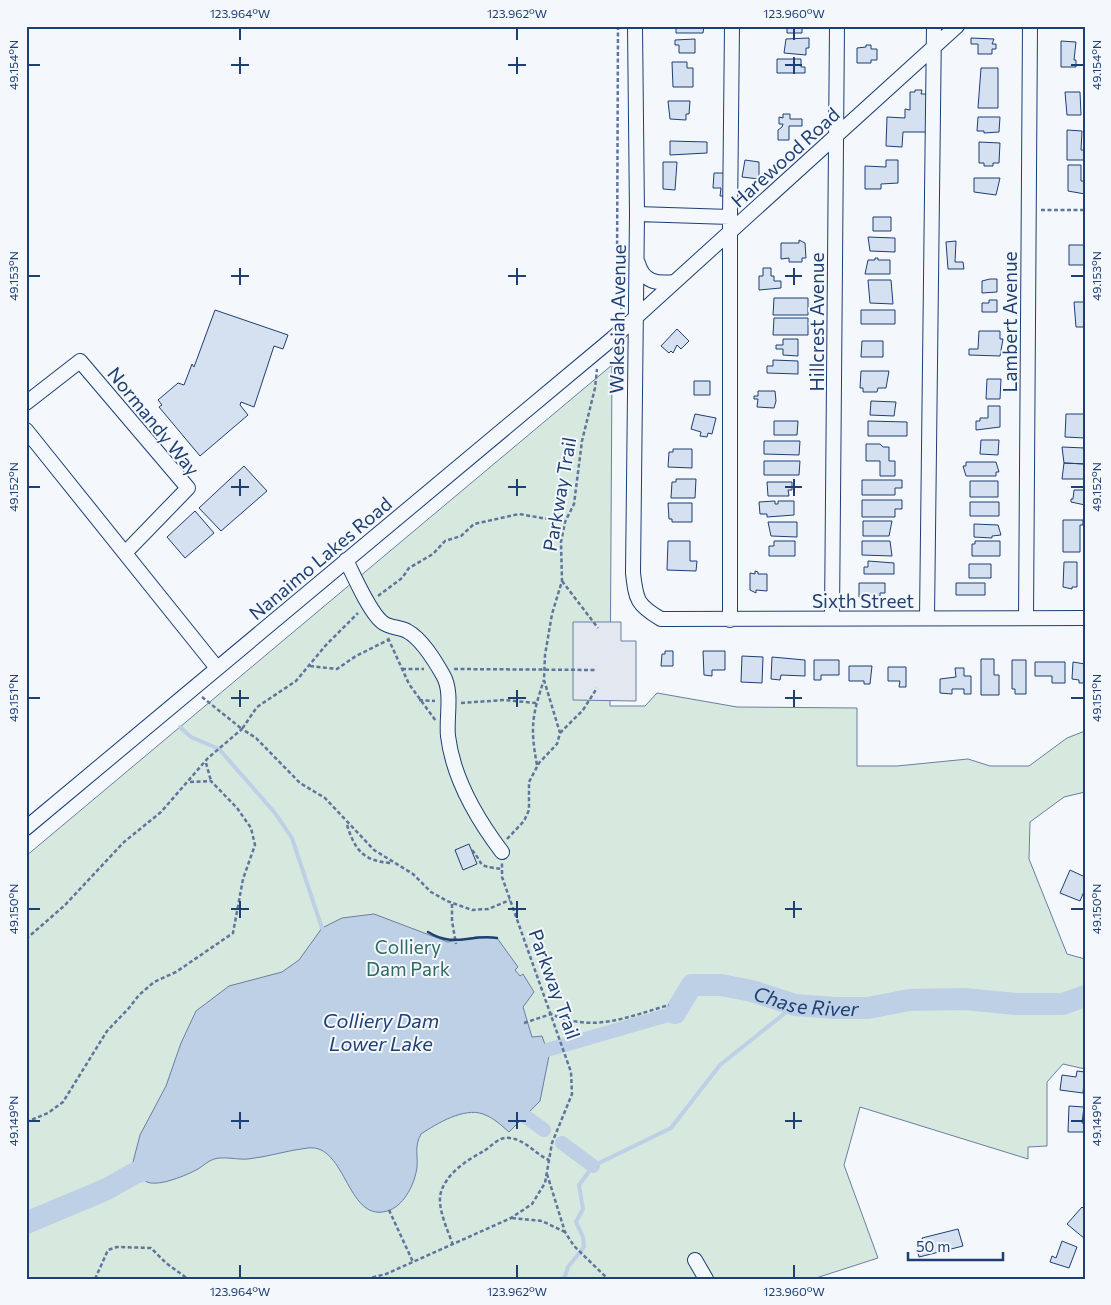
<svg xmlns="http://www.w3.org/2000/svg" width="1111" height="1305" viewBox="0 0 1111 1305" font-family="Commissioner,sans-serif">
<rect width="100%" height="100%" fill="#f4f7fb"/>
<path fill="#d7e8df" stroke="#687fa3" d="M612,365L610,706H645L657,693L737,707L857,708V766H897L968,759L990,766H1029L1067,738L1085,731V792L1064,797L1030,822L1029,859L1067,954L1085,959V1069L1063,1064L1047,1082V1146L1028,1147V1159L860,1107L844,1165L878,1258L813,1279H26V856Z"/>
<path fill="#e3e8f0" stroke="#687fa3" d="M573,622H621V641H636V701L573,700Z"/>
<path fill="#bed0e5" stroke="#687fa3" d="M374,914L448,942L476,937L497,938L518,967L515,970L520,976L523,974L534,992L523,1007L532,1037L542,1036L549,1056L540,1101L509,1132C501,1125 494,1118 483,1114C464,1107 436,1124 421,1134C414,1147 418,1154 417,1167C415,1183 405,1204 390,1210C347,1227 347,1143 308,1148C288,1150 268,1157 248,1159C238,1160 224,1156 214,1159C208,1161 203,1166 198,1169C187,1175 159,1187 147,1182C143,1180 139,1176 135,1173L133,1162L140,1135L166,1086L181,1043L196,1011L229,986L282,972L299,960L322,928L342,918Z"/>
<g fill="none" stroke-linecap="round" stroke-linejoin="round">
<path stroke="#bed0e5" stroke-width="4" d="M180,727L191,737L219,749L275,813L292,838L322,928
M564,1279L568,1267L584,1247L583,1237L576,1222L583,1209L579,1185L593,1166L671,1128L720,1065L795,1005"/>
<path stroke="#bed0e5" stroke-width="14" d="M547,1050L675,1013
M525,1116L544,1130
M562,1143L593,1166"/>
<g stroke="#bed0e5" stroke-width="22">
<path id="s1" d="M675,1013L692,985H721L752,991L795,1005L835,1008H868L909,1000L964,999L1016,1004H1063L1085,996"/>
<path d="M26,1223L107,1189L135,1173L163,1165"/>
</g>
</g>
<path fill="#d5e0f0" stroke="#1d3f73" d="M676,26H704L703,33H676Z
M780,26H802V33H787V28H780Z
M809,38V48H806V55L784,53L786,39Z
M971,38L994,39L992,44H996V49H992V54H978V44H971Z
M695,39V53H679V45H675V40Z
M1061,41L1076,42L1074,60H1076V67H1061Z
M866,45H871V49H877V60H871V63H857V48L866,47Z
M777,59H801V67H805V73H777Z
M672,62H687V68H693V87H673Z
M981,68H998V108H978Z
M915,90H922L921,94H928L927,132H903L902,147L886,146L887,117L905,118V109L910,110V92H915Z
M1065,92H1080L1081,115H1067Z
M668,101H690L689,114H686V120L670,119Z
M783,114H790V119H802V126H789V140H778V130L782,127L783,124H779V117L783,118Z
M978,117H1000L999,132L984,133V131H977Z
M1067,130L1082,131L1081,150H1085V160H1067Z
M670,141L707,142V153L670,155Z
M979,142L1000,143L999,163H993V166H984V163H979Z
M745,160L759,162V179L742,177Z
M886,160H898V183L881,184V189H865V166L886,167Z
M663,162H677L675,190L663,189Z
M1068,165H1081V181H1085V194L1068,191Z
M714,173H727L729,196H720L721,188H713Z
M974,178H1000L996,195L974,192Z
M873,217H891V231H873Z
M868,237L895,238V252L870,251Z
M799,240L805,243L806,258H802V262H789V258L781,259V243H799Z
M956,241L955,262H963L964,269H948L946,242Z
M1069,245H1085V265H1069Z
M875,258H878V260H890V274H865L868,260H875Z
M763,268H771V276H774V281H781V288L759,290V276H763Z
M990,279H997V292L982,293V281Z
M868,280H891L893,304L870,303Z
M774,298H808V315H773Z
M989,300H997V312H982V303H989Z
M1074,302H1085V327H1076Z
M215,310L288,335L283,349L274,346L254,407L241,402L240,405L248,415L200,456L159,407L162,405L158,400L178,383L184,385L192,364L194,367Z
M861,310H895V324H861Z
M774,318H808V335H773Z
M677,329L689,341L681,349L677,345L673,353L671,351L669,353L661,346Z
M979,331H1000V339H1003L1000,356L969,355V349H978Z
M783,339H798V356L783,355V349H776V345H783Z
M862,341H883V357H861Z
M773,360L798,361V374L767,373V366H773Z
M861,371H889L886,388H878L877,392H863V388H860Z
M987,379H1001L1000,399H986Z
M694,381H710V395H694Z
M758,391H775L776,401L774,408L757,407L758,399H754V396H758Z
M871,401L896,402L894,416L870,415Z
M988,406H1000V427L976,430V421H980V418H988Z
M695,414L716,418L712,434L708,433L707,437L700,436L701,432L691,429Z
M1066,414H1085V438L1065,437Z
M774,421H798L797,435H774Z
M868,421L907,422V436H868Z
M981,440H999L998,455L980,454Z
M764,441H800L799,455L764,454Z
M866,444H880L883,447H889V461H895V476H880V461H866Z
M1062,447L1085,448V464L1064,463Z
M673,449H692V468L668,467L669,452H673Z
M764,461H800L799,475H764Z
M966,462H996L999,472H996V476H966L963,466H966Z
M1064,463L1085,464V479H1062Z
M244,466L267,491L221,531L199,508Z
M676,479H696L695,498H671L672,482H676Z
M862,480H902V488H895V495H862Z
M970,481H998V497H970Z
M767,482H792V490H788L789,496H768Z
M1074,490H1085V505L1071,502V499H1073Z
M862,500H902V509H895V517H862Z
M775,501V504H778V501H794V515L767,517V514H760L759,502Z
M970,502H999V516H970Z
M668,503H692V522H672V519H669Z
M195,511L214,533L185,558L167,537Z
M1063,520H1083V525H1080V552H1063Z
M863,521H892L889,536H863Z
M768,522H797V537L771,536Z
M974,524L998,525L1001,535L992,536V538L974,537Z
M668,541H690V561H697L696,571L667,570Z
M774,541H795V556H769V546H774Z
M862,541H890L892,556L862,555Z
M975,541H1000V556H972V544H975Z
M868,561L894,563V574H864V567H868Z
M1064,562H1077V587H1072V589L1063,587Z
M969,564H991V578H969Z
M755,571L758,572V574H767V591L756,590V593L750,590V573L755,574Z
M859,583H885V593H880V597H859Z
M956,583H985V595H956Z
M665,651H673V666H661L662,654H665Z
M703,651H725V670H712V676L704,675Z
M742,656L763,657L762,683L741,682Z
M772,657L805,660V676L781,675L780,680L771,679Z
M981,659H994V675H999V695H981Z
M814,660H839V675H821V680H814Z
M1012,660H1026V694H1015V689H1012Z
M1035,662H1065V683H1052V676H1035Z
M1073,662L1085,664V683H1079V680L1072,679Z
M849,666H872L870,684H864V681H849Z
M888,667H906V687H899L900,681H888Z
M955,668H964V676H971V694H964V689H952V694L940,693V679L956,677Z
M469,844L477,864L463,870L455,850Z
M1070,870L1085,877V889L1080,901L1060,893Z
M1077,1071L1085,1072L1083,1093L1060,1090L1062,1075L1076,1077Z
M1069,1106L1084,1107L1082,1123H1085V1132H1068Z
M1082,1207L1085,1210V1239L1067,1224Z
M958,1229L963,1246L919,1257L916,1245L924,1243L922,1238Z
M1062,1241L1077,1247L1069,1268L1050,1262L1052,1256L1056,1258Z"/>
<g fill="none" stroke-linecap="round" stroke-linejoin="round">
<defs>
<path id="minor" d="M635,26L637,214L633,573C636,600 637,605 661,619L1085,618
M637,214L730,217V620
M730,217L732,26
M638,263C643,282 657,284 674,282
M26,403L80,361L188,488L125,553
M26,430L217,668
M346,560C354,576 369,611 382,622C389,628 400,627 407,631C422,639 435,661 443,675C453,692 446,717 448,736C453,778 477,819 502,852
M832,618L837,26
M927,618L934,26
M1026,618L1030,26
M26,828L613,338L957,26
M695,1260L706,1279"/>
</defs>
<use href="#minor" stroke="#1d3f73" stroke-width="16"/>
<path stroke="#5e769c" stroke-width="2.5" stroke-dasharray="4 2.5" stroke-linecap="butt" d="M618,26L617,278L622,312
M1041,210H1085
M562,581L598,628
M378,596L402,578L409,568L433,554L445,541L461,536L474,524L519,514L565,522
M388,638L409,684L436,721
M310,666L337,669L356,656L388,640
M402,669H424
M454,669L597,670
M202,697L242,729L257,707L296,681L326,645L358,613
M419,700L435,701
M461,703L504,700L536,703
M560,733L583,710L597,688
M206,763L211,781
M537,765C530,728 532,715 544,680
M347,825C355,850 363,861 391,863
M507,839L524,821L529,810V782L539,763L557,744L560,733L544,680L545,655L552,614L562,581L561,542L565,522L574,504L582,441L595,388L597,369
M472,850C485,865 475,866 502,869
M452,904V921L456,944
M26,939L64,906L124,842L161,812L208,758L242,729L256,738L300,783L325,798L374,850L413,874L431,892L447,901L472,910L488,909L510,900
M524,1023L551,1014C594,1033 627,1017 669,1005
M26,1122L48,1113L63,1102L107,1031L129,1008L139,995L154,982L176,972L233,933L243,879L255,845L251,828L237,808L211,781L190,782
M547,1174L565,1232L574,1246L608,1279
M389,1210L413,1262
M512,1218L542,1221L565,1232
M453,1245C448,1231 439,1212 440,1197C443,1175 467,1160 484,1151C492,1146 499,1136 510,1138C526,1140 535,1154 549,1160
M95,1279L108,1250L117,1247L151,1248L166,1263L188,1279
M366,1279L386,1274L511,1218L532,1204L545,1183L552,1143L572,1094L571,1072L502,877V863"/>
<use href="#minor" stroke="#f4f7fb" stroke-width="14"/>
<path stroke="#1d3f73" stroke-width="2.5" d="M428,932C454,948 469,934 497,938"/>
</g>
<path fill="none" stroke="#1d3f73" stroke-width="2" d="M240,28V40M517,28V40M794,28V40M240,57V74M517,57V74M794,57V74M28,65H40M231,65H249M508,65H526M785,65H802M1071,65H1084M240,268V285M517,268V285M794,268V285M28,276H40M231,276H249M508,276H526M785,276H802M1071,276H1084M240,479V496M517,479V496M794,479V496M28,487H40M231,487H249M508,487H526M785,487H802M1071,487H1084M240,690V707M517,690V707M794,690V707M28,698H40M231,698H249M508,698H526M785,698H802M1071,698H1084M240,901V918M517,901V918M794,901V918M28,909H40M231,909H249M508,909H526M785,909H802M1071,909H1084M240,1112V1129M517,1112V1129M794,1112V1129M28,1121H40M231,1121H249M508,1121H526M785,1121H802M1071,1121H1084M240,1265V1278M517,1265V1278M794,1265V1278"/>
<g text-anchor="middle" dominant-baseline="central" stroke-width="4" stroke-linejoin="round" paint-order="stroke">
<g font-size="19" fill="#1d3f73" stroke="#f4f7fb">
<text transform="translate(785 157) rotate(-42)">Harewood Road</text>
<text transform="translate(617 319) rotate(-89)">Wakesiah Avenue</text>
<text transform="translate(816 322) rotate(-90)">Hillcrest Avenue</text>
<text transform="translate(1009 322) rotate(-90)">Lambert Avenue</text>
<text transform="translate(154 421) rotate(51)">Normandy Way</text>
<text transform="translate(559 494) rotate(-80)">Parkway Trail</text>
<text transform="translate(320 558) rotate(-40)">Nanaimo Lakes Road</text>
<text x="863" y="600">Sixth Street</text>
<text transform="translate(555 984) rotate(70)">Parkway Trail</text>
</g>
<g font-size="19" fill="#2c6c60" stroke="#f4f7fb">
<text x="408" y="946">Colliery<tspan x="408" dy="22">Dam Park</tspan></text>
</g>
<g font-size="20" font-style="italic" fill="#1d3f73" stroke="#f4f7fb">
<text stroke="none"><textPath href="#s1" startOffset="149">Chase River</textPath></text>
<text x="381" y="1020">Colliery Dam<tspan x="381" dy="23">Lower Lake</tspan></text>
</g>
</g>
<rect width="1111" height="1305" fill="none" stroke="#f4f7fb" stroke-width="55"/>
<path d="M908 1252v8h95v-8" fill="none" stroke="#1d3f73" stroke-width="2.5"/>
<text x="916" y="1252" font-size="15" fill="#1d3f73" stroke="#f4f7fb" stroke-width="4" paint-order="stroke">50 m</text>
<rect x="28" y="28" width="1056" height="1250" fill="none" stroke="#1d3f73" stroke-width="2"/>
<g font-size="12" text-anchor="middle" fill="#1d3f73">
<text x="240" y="18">123.964°W</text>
<text x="517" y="18">123.962°W</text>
<text x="794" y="18">123.960°W</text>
<text transform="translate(14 65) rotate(-90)" y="4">49.154°N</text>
<text transform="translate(1097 65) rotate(-90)" y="4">49.154°N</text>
<text transform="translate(14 276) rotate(-90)" y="4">49.153°N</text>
<text transform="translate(1097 276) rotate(-90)" y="4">49.153°N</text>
<text transform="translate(14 487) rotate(-90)" y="4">49.152°N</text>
<text transform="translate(1097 487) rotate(-90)" y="4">49.152°N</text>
<text transform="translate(14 698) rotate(-90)" y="4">49.151°N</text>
<text transform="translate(1097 698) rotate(-90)" y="4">49.151°N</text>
<text transform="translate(14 909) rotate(-90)" y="4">49.150°N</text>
<text transform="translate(1097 909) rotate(-90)" y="4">49.150°N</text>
<text transform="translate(14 1121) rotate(-90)" y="4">49.149°N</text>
<text transform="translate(1097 1121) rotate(-90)" y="4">49.149°N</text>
<text x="240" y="1296">123.964°W</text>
<text x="517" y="1296">123.962°W</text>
<text x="794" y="1296">123.960°W</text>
</g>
</svg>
